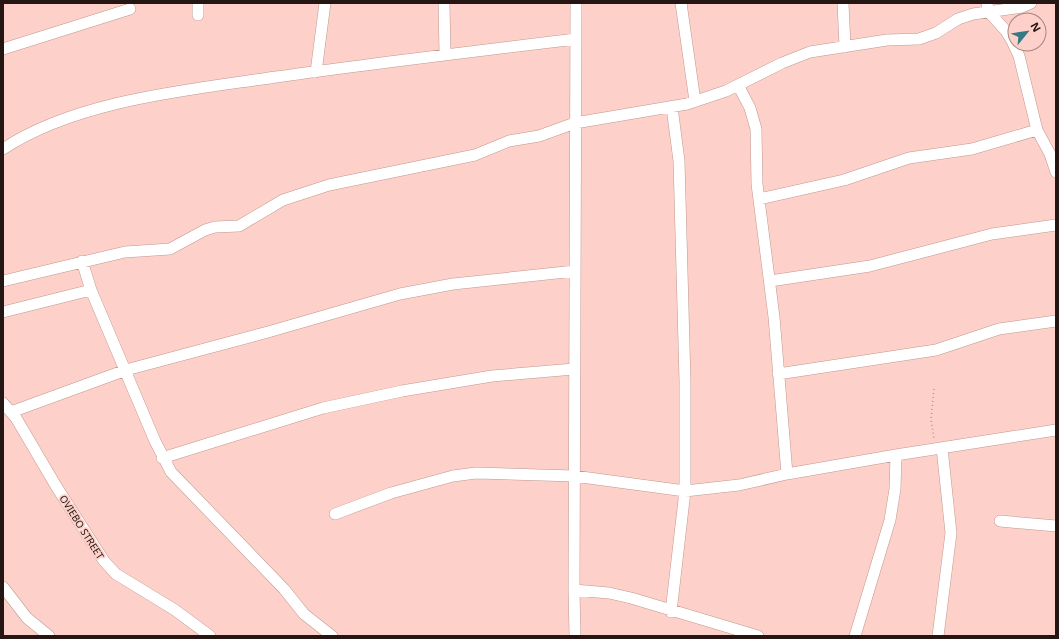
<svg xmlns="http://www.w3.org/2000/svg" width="1059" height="639" viewBox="0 0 1059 639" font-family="'Noto Sans',sans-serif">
<rect width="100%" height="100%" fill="#fdd1c9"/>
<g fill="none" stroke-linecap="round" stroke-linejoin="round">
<defs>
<path id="minor" d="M444,3L445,55
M681,3L695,101
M843,3L845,47
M987,3L988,11L1006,31L1012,41L1019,56L1037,130L1050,154L1056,172
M198,15V3
M3,49L130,9
M316,72L325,3
M738,85L750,108L756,129L757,184L774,317L787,474
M3,149C77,100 189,90 276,77C376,63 476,51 576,39
M759,199L844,180L909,158L972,149L1037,130
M82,261L91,290L155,441L171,472L284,589L304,614L332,636
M3,281L125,252L170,249L205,230L215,227L239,226L283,200L329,185L475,155L509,141L539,136L575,123L687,104L726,91L782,63L810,52L887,40L919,39L936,33L958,19L973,14L1022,7L1031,3
M770,281L870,266L992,234L1056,225
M3,312L91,290
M778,374L936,350L999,329L1056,321
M3,403L16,418L56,486L104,561L116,574L175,610L210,636
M11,412L126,370L268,332L400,294L453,284L575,271
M162,458L323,408L402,391L492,376L574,369
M335,514L391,493L453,476L476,473L574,476L685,491L739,485L787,474L896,455L1056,430
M1000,521L1056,526
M3,587L27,618L49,636
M574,590L609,593L631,598L758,636
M671,612L685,491V381L679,161L672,107
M575,636L574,590L576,3
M855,636L890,520L895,489L896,455
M938,636L951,533L942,448"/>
</defs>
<use href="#minor" stroke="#c0978f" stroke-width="12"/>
<path stroke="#b5938d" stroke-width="1.5" stroke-dasharray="1 3" stroke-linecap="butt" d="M934,389L931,419L934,439"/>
<use href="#minor" stroke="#fff" stroke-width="11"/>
</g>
<g text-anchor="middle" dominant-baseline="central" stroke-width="3.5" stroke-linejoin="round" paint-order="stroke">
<g font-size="10" fill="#251613" stroke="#fdd1c9">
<text transform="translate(82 527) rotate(58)">OVIEBO STREET</text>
</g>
</g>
<rect width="1059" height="639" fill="none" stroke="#251613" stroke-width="8"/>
<g transform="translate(1027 32) rotate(60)"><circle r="19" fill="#fdd1c9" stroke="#a78680"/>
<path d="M0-3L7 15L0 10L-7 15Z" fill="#337a85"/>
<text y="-6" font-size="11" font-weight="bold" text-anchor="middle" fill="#251613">N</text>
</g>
</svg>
